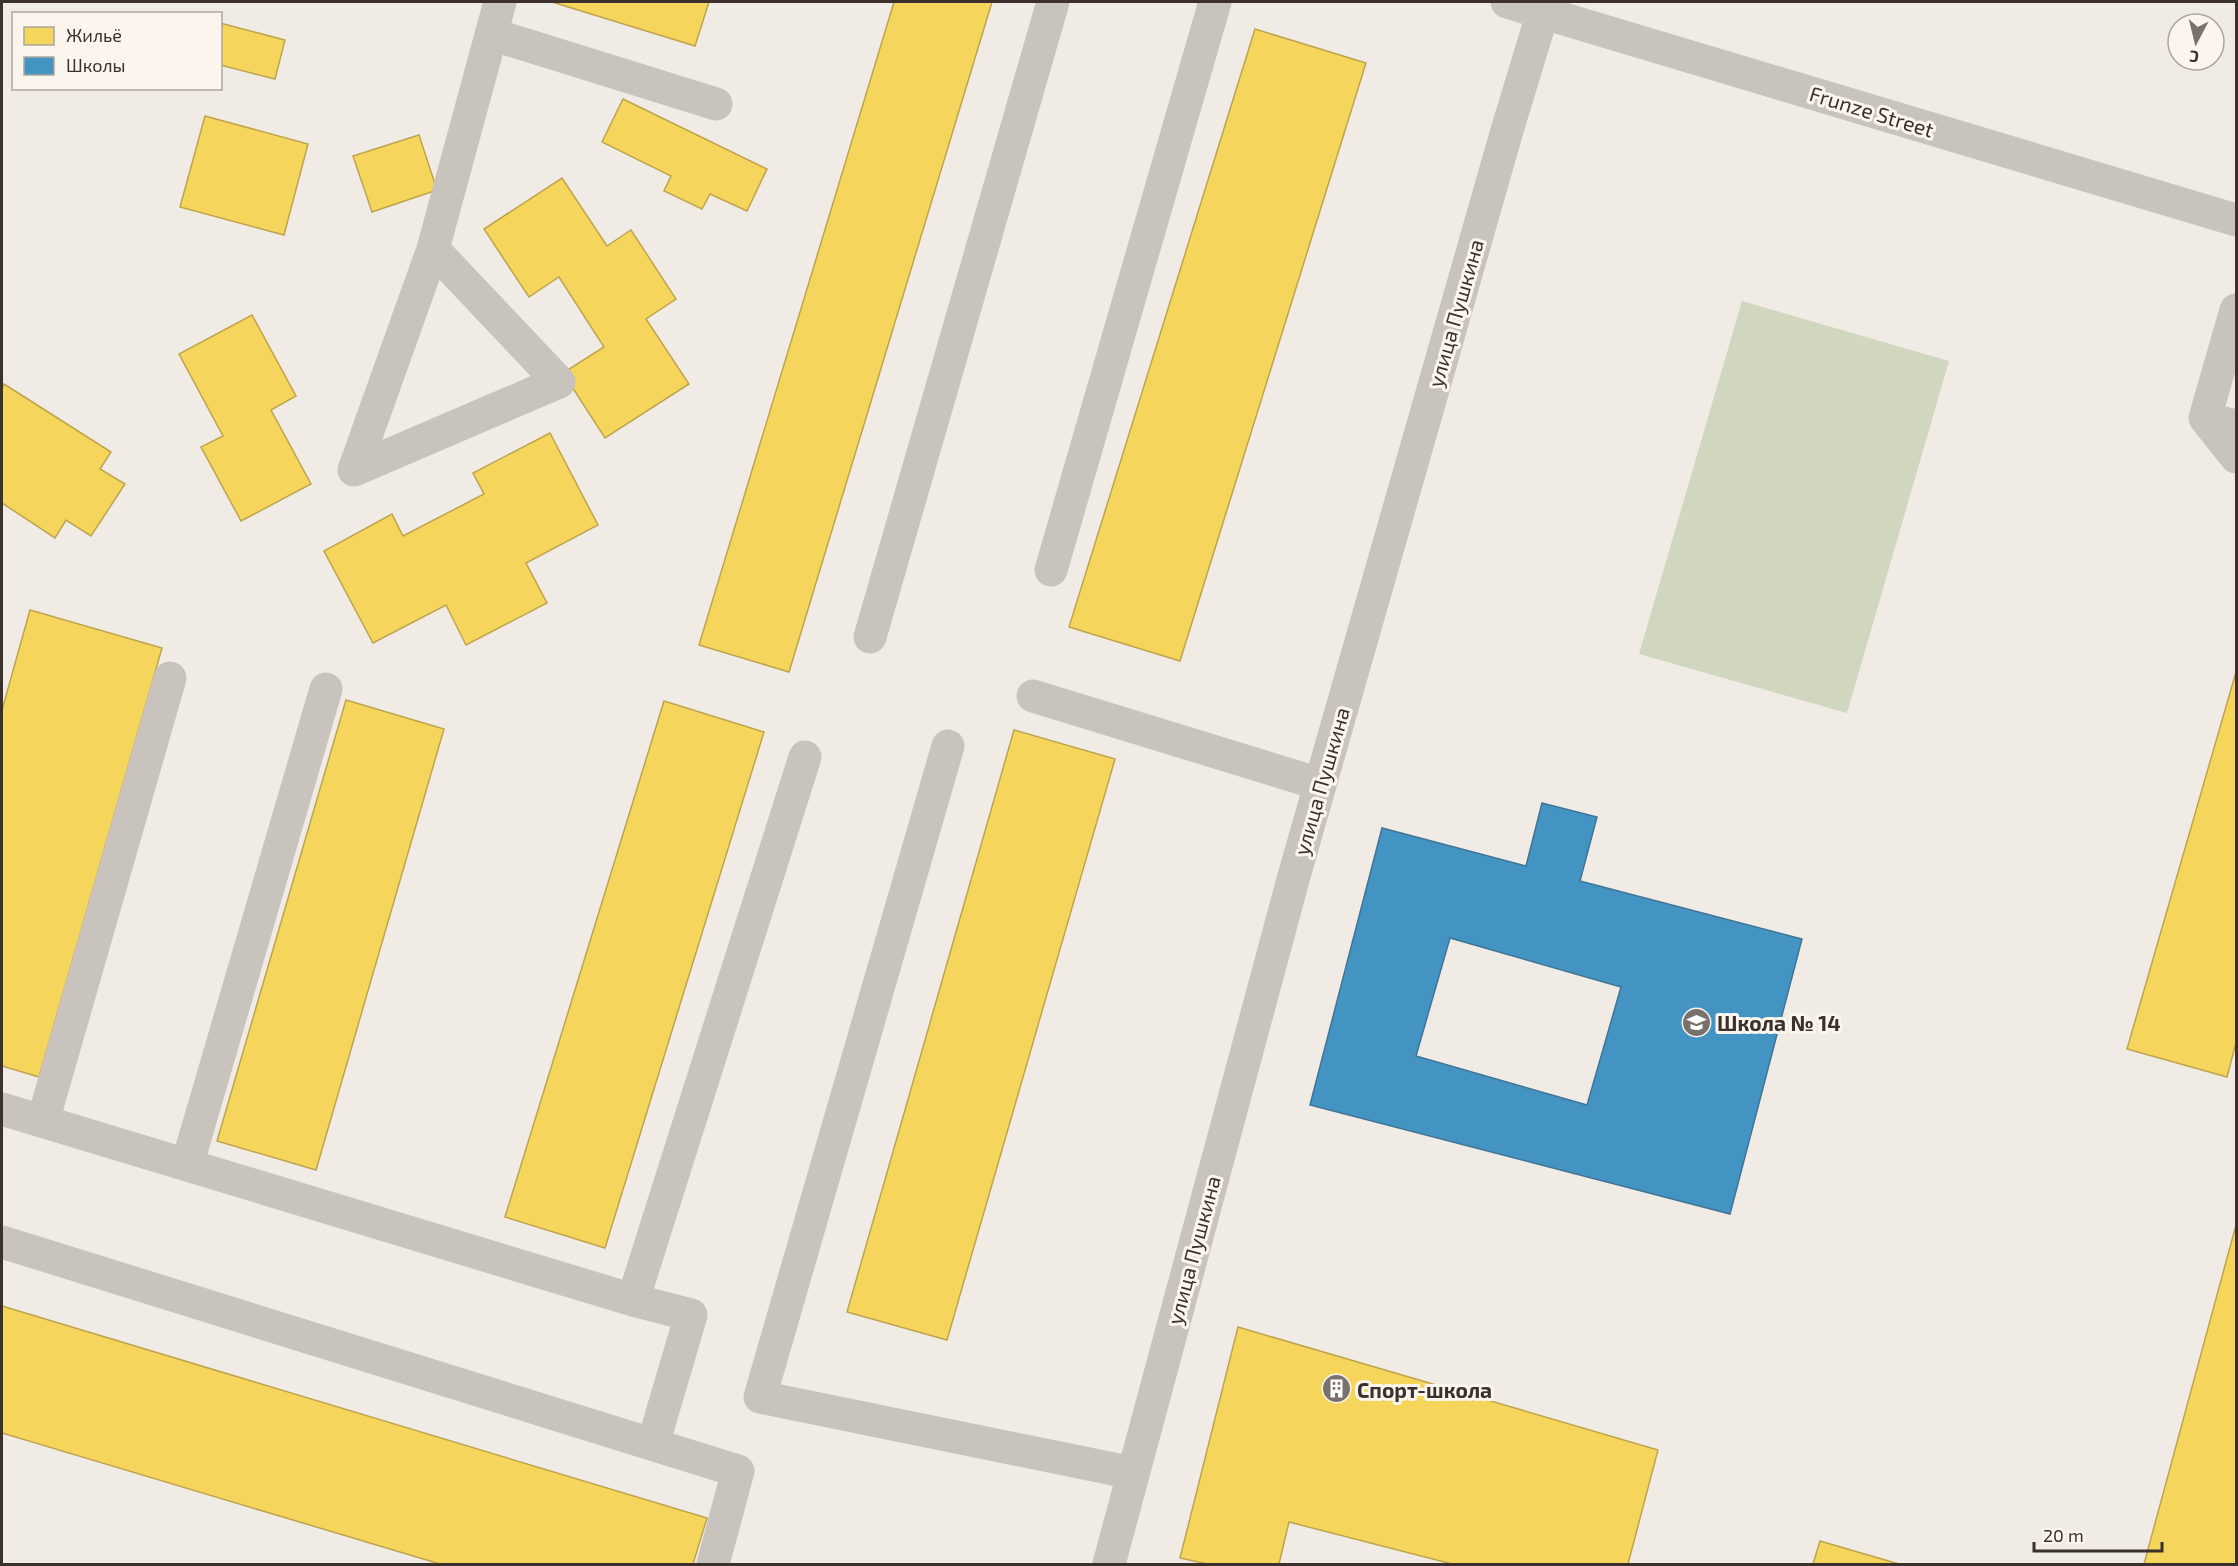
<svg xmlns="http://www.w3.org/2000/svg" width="2238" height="1566" viewBox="0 0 2238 1566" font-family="'Exo 2',sans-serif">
<rect width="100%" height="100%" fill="#f0ebe5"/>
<path fill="#d1d6bf" d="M1742,301L1949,361L1847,713L1639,654Z"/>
<path fill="#f6d55c" stroke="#bea44d" stroke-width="1.5" d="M552,2H709L695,46Z
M894,2H992L789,672L699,645Z
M220,23L285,40L275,79L220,65Z
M1255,29L1366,63L1180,661L1069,627Z
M623,99L767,169L747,211L710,194L702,209L664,191L671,176L602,142Z
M205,116L308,144L284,235L180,207Z
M419,135L437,190L372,212L353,156Z
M562,178L607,246L631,230L676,299L646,319L689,384L605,438L563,373L604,347L559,277L529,297L484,229Z
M252,315L296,396L271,410L311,484L241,521L201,447L223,436L179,354Z
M4,384L111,452L100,469L125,484L91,536L66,520L55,538L2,503V388Z
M550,433L598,525L526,563L547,603L466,645L446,605L373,643L324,551L392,514L403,536L484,494L473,473Z
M30,610L162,648L39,1077L2,1066V710Z
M2236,672V1043L2227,1077L2127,1049Z
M346,700L444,729L316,1170L217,1141Z
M664,701L764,732L605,1248L505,1217Z
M1014,730L1115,759L947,1340L847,1312Z
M2236,1225V1564H2144Z
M2,1306L707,1518L693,1564H440L2,1433Z
M1238,1327L1658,1450L1628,1564H1452L1289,1522L1279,1564H1207L1180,1558Z
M1820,1541L1899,1564H1813Z"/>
<path fill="#4393c3" stroke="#417595" stroke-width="1.5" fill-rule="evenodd" d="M1542,803L1597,817L1580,881L1802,939L1730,1214L1310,1105L1382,828L1526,866ZM1450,938L1621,987L1587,1105L1416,1056Z"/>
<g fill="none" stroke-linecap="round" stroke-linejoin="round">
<path stroke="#c9c3be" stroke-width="33" d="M1507,2L2236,220
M491,34L716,104
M433,249L559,382L354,470L433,249L500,2
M2236,310L2205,418L2236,426
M2205,418L2236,457
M1051,570L1215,2
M870,637L1053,2
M1033,696L1320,784
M948,746L760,1397L1133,1473
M2,1109L633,1300L691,1315L653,1444
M43,1121L170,678
M187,1165L326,689
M2,1242L738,1471L713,1564
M633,1300L805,757
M1109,1564L1294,876L1508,127L1543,12L1549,2"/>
</g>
<defs>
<symbol id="school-disc" viewBox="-11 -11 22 22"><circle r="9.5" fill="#7a716c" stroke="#fbf5ee"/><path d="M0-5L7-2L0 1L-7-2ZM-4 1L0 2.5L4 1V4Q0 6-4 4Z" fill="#fff"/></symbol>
<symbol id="building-disc" viewBox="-11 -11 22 22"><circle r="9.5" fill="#7a716c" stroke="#fbf5ee"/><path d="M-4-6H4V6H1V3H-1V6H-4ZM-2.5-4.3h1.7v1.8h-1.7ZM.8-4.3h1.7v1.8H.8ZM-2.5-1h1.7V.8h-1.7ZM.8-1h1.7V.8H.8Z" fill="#fff"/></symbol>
</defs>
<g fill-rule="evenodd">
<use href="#school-disc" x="1680" y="1006" width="33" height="33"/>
<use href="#building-disc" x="1320" y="1372" width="33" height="33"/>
</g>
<g text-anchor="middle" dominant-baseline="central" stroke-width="6" stroke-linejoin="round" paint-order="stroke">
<g font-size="21" fill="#3b302b" stroke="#fbf5ee">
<text transform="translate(1872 111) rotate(17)">Frunze Street</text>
<text transform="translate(1455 313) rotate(-74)">улица Пушкина</text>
<text transform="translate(1321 781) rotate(-74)">улица Пушкина</text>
<text transform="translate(1193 1250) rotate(-75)">улица Пушкина</text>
</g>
<g font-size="21" font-weight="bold" fill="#3b302b" stroke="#fbf5ee" text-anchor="start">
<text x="1717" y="1022">Школа № 14</text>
<text x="1357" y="1389">Спорт-школа</text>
</g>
</g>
<rect width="2238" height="1566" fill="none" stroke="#3b302b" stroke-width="6"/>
<rect x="12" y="12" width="210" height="78" fill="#fbf5ee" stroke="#aea6a0" stroke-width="1.5"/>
<rect x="24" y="27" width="30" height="18" fill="#f6d55c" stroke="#aea6a0" stroke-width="1.5"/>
<text x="66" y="42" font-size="18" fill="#3b302b">Жильё</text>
<rect x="24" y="57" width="30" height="18" fill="#4393c3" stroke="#aea6a0" stroke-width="1.5"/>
<text x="66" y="72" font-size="18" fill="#3b302b">Школы</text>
<g transform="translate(2196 42) rotate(187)"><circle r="28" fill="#fbf5ee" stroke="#aea6a0" stroke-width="1.5"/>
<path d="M0-4.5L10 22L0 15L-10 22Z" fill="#7a716c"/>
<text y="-9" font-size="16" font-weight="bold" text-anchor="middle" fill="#3b302b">С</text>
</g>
<path d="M2034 1542v9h128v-9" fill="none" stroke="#3b302b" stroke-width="3"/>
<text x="2043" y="1542" font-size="18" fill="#3b302b" stroke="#fbf5ee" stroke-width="4.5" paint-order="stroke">20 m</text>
</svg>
